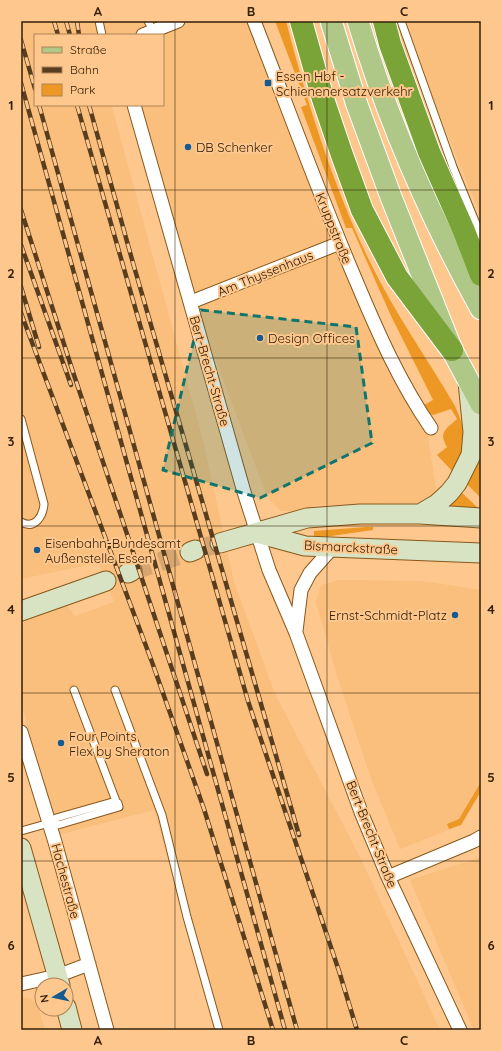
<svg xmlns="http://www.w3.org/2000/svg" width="502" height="1051" viewBox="0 0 502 1051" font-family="Quicksand,sans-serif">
<rect width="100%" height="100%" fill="#fec78d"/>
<path fill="#fabe7d" d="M21,21H170L140,35H35V105H119L112,107L203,440L234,582L275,694L361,859L440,1030H216L154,810L58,835L21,703V630L29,611L64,602L75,616L114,602L98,563L21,579Z
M186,21H249L332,240L269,264L197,296L192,301L136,105H163V35H149Z
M385,21H481V216L437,109Z
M338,248L427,429L437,496L419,503L317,505L299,511H281L270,500L262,483L195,305Z
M339,580L423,581L481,590V791L461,825L400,849L370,776L338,679L316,602L321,585Z
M481,857V1030H474L410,880Z
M25,998L32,999L38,1007L45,1030H21V999Z"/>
<path fill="#ed9824" d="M275,21H286C307,102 333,186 370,262C394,312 427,358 455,406C461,419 468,438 464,453C463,459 457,467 454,473L437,455L447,447C438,432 446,429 457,419L451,409L433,415L426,411L424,405L433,400L391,316L352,228H346L301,107L307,105Z
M481,441V498L466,483Z
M459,490L477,507L475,510L445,506Z
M366,527H373V530L331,536L314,537V531Z
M481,782V791L461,825L449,829L447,824L459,819Z"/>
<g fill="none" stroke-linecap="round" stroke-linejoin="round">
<path stroke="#d6a672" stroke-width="19" stroke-dasharray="19 10" stroke-linecap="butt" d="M195,550L220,543
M132,571L190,552"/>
<defs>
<path id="lane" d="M99,21L102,35
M148,21L153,31
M401,21L453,167L481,236
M21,419L44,504C43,516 35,530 21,522
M115,690L162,815L187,917L219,1030
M53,822L56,818L116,801L74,690
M21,831L53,822L58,825L119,807L118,803"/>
<path id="street" d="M254,21C288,108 320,197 357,283C378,333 400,383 431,428
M143,35L178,21
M134,105L244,492L269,570L296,633L361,812L388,877L460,1030
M191,302L340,243
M296,631L301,590L310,573L333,547
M21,732L55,842L107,1030
M388,877L474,841L481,837
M21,984L57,976L89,964"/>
<path id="secondary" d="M420,514L437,504L449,493L457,483L471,455L473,432L468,382
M257,533L305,546L481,553
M220,543L307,518L360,514H420L481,518
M190,552L195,550
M128,573L132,571
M21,611L106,581
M21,848L60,985
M66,1007L72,1030"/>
<path id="primary" d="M331,21L356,102L391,197L452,350L481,404
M358,21C388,121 430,217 481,309"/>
<path id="highway" d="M301,21L323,99L342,155L362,210L397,277L452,350
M384,21L390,44L429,152L464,231L481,275"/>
</defs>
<use href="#lane" stroke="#88581b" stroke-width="9"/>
<use href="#street" stroke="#88581b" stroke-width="15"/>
<use href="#secondary" stroke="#88581b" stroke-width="21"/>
<use href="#primary" stroke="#fff" stroke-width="23"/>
<use href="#highway" stroke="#fff" stroke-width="24"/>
<use href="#lane" stroke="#fff" stroke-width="7"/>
<use href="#street" stroke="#fff" stroke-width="13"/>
<use href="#secondary" stroke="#d7e3c3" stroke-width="19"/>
<use href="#primary" stroke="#afc888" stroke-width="21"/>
<use href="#highway" stroke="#7aa338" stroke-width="22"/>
<defs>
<path id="rail" d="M54,21L58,35
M66,21L70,35
M77,21L79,35
M21,40L35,89
M21,83L285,1030
M39,105L297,1030
M77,105L248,701L339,971L357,1030
M89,105L133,263L299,835
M21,210L72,369L207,774
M21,245L71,385
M21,287L39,347
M21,313L152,662L204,809L273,1030"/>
</defs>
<use href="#rail" stroke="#583d1f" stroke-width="4.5"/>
<use href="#rail" stroke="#fec78d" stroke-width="3" stroke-dasharray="9" stroke-linecap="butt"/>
</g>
<path fill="#0f766e" fill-opacity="0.2" stroke="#0f766e" stroke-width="3" stroke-dasharray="8 5" stroke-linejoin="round" d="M201,310L356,327L372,443L260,498L163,470Z"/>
<path fill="none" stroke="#352008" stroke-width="1" stroke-opacity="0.55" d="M175,21V1030M327,21V1030M21,190H481M21,358H481M21,526H481M21,693H481M21,861H481"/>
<g fill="#175a8f" stroke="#fec78d" stroke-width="1.5">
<rect x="264" y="79" width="8" height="8" rx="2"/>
<circle cx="188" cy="147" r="4"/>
<circle cx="260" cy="338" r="4"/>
<circle cx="37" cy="550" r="4"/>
<circle cx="455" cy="615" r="4"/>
<circle cx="61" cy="743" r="4"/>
</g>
<g text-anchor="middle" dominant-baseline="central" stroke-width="4" stroke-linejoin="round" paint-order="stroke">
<g font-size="13" fill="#352008" stroke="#fec78d" text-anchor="start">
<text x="276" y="76">Essen Hbf -<tspan x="276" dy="15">Schienenersatzverkehr</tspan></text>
<text x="196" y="147">DB Schenker</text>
<text x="268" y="338">Design Offices</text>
<text x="45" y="543">Eisenbahn-Bundesamt<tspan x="45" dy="15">Außenstelle Essen</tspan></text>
<text x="447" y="615" text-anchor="end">Ernst-Schmidt-Platz</text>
<text x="69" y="736">Four Points<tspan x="69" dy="15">Flex by Sheraton</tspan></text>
</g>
<g font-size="13" fill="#352008" stroke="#fec78d">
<text transform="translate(334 228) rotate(68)">Kruppstraße</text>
<text transform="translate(265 273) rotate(-22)">Am Thyssenhaus</text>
<text transform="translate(210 371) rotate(74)">Bert-Brecht-Straße</text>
<text transform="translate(351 547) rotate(3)">Bismarckstraße</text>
<text transform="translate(372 834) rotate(68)">Bert-Brecht-Straße</text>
<text transform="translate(66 881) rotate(75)">Hachestraße</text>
</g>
</g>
<rect width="502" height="1051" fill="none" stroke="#fec78d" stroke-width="44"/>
<rect x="34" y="34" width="130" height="72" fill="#fec78d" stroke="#ae8458"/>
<rect x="42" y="47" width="20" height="6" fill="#afc888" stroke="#ae8458"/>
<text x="70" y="54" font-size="12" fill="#352008">Straße</text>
<rect x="42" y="67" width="20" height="6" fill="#583d1f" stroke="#ae8458"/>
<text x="70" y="74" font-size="12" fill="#352008">Bahn</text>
<rect x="42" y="84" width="20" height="12" fill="#ed9824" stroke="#ae8458"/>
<text x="70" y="94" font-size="12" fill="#352008">Park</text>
<g transform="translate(54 997) rotate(261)"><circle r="19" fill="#fec78d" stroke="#ae8458"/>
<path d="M0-3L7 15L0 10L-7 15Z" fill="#175a8f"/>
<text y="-6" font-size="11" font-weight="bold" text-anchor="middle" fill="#352008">N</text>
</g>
<rect x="22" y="22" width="458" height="1007" fill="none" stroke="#352008" stroke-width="1.5"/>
<g font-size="13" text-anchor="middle" font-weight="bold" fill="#352008">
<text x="98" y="16">A</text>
<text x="251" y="16">B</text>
<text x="404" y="16">C</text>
<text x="11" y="110">1</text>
<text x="491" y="110">1</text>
<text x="11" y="278">2</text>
<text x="491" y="278">2</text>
<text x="11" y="446">3</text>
<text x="491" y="446">3</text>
<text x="11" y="614">4</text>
<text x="491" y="614">4</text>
<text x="11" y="782">5</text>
<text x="491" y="782">5</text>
<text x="11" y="950">6</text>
<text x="491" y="950">6</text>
<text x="98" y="1045">A</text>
<text x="251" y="1045">B</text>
<text x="404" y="1045">C</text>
</g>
</svg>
